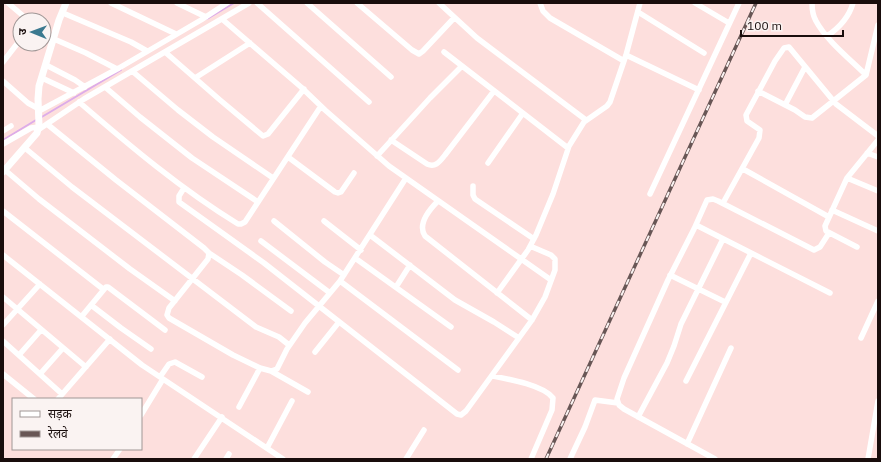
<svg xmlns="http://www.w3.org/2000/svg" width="881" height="462" viewBox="0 0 881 462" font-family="'IBM Plex Sans','Noto Sans Devanagari',sans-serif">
<rect width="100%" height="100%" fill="#fddfdd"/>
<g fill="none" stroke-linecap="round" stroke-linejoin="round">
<path stroke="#ddace9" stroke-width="2" d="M207,19L234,3
M40,118L121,70
M3,140L36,120"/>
<path stroke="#fff" stroke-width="5.5" d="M8,3L28,20
M111,3L176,34
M177,3L206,17
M257,3L369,102
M307,3L391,77
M357,3L412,50L419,54L423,51L454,18
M439,3L477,38L586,120
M540,3L543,11L550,18L624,61
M695,3L729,23
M812,3C812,9 813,16 816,21C826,40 851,60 866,75
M638,12L704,53
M63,13L131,42L147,51
M222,19L301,87L325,110L389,166L551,280
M44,34L53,41
M827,36C839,28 849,17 853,3
M54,39L86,53L117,69
M165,52L220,100L263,136L268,134L304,89
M444,52L568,148
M626,55L699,90
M3,62L20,40
M46,65L75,80L85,87
M132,71L178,110L213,137L273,178
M42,78L74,93
M195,78L250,43
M3,81L28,103L39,109
M105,87L140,117L192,158L258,202
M758,91L795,110L805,117L812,118L866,75L878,25
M79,102C130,146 181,189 238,224H241L245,222L321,106
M785,105L805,67
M39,111L119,68L201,20L227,3
M47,124L116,180L204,248L209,253L208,259L169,308L167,315L169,318L233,355L260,368L271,371L277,369L287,349L305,323L340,281L406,178
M38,130L84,99L249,3
M3,131L11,126
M391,140L427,164C436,168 440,161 445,155L494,91
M3,144L31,128L39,127
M25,148L72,187L256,327L279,337L289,345
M867,153L878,157
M377,156L430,98L462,66
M288,157L335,192L338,193L341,192L354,173
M488,163L523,113
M743,169L829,217
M5,170L39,199L130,269L175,301
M847,178L878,191
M473,186V195L475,199L534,239
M184,188L179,196V202L264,263L457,414L461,415L466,411L532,320L545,297L555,270V259L551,255L530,246
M650,194L739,3
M438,201C430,209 417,224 425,236L532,320
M723,203L759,138L760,130L747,121L746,115L775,61L784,48L789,47L836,104L878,136
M832,210L878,231
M3,211L103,289
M274,221L325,262L344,275
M324,221L361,250
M696,225L830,293
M370,235L455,300L494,322L519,338
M261,241L330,293
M857,247L826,231L825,226L847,178L878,140
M209,253L242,275L291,311
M3,255L142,365L283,459
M355,258L451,327
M670,275L725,302
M340,281L458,370
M396,287L410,265
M497,293L528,250L536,235L553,194L569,146L584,122L607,106L610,102L626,55L640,3
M3,297L86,367
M91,305L121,328L151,349
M82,316L106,287H108L165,330
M3,325L40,284
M861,338L878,301
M3,341L62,394
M315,352L339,322
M19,355L41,330
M271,371L308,392
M3,374L34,399
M40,374L63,348
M492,376C508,379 543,385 553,398L552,410L531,459
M160,377L169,364L175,362L202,377
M686,381L751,253
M58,399L110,339
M239,407L260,368
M141,415L163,379
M638,417L667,363L674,346L681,324L723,239
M687,444L731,348
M267,448L292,401
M113,459L120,449
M194,459L222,417
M226,459L229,454
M406,459L424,430
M570,459L585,427L595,400L618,403
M715,459L624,409L619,405L617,399L624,378L668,280L694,229L707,200L713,199L718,201L814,250L820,247L829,233
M868,459L878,401"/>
<path stroke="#fff" stroke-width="7" d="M3,172L37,133L39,125L38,99L39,86L59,20L66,3"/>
<defs>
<path id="rail" d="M546,459L756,3"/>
</defs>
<use href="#rail" stroke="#685655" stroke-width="3.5"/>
<use href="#rail" stroke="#faf3f2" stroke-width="2" stroke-dasharray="6" stroke-linecap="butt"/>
</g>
<rect width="881" height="462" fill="none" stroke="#190d0c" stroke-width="8"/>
<rect x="12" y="398" width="130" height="52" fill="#faf3f2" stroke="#a09796"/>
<rect x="20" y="411" width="20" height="6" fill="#ffffff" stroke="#a09796"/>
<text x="48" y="418" font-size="12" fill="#190d0c">सड़क</text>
<rect x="20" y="431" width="20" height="6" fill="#685655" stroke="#a09796"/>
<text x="48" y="438" font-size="12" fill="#190d0c">रेलवे</text>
<g transform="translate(32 32) rotate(271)"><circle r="19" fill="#faf3f2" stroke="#a09796"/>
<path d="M0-3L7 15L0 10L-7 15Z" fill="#3b798f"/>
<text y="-6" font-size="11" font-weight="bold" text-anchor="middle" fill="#190d0c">उ</text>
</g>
<path d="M741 30v6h102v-6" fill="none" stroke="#190d0c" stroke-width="2"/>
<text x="747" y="30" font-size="12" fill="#190d0c" stroke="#faf3f2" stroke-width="3" paint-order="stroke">100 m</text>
</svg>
